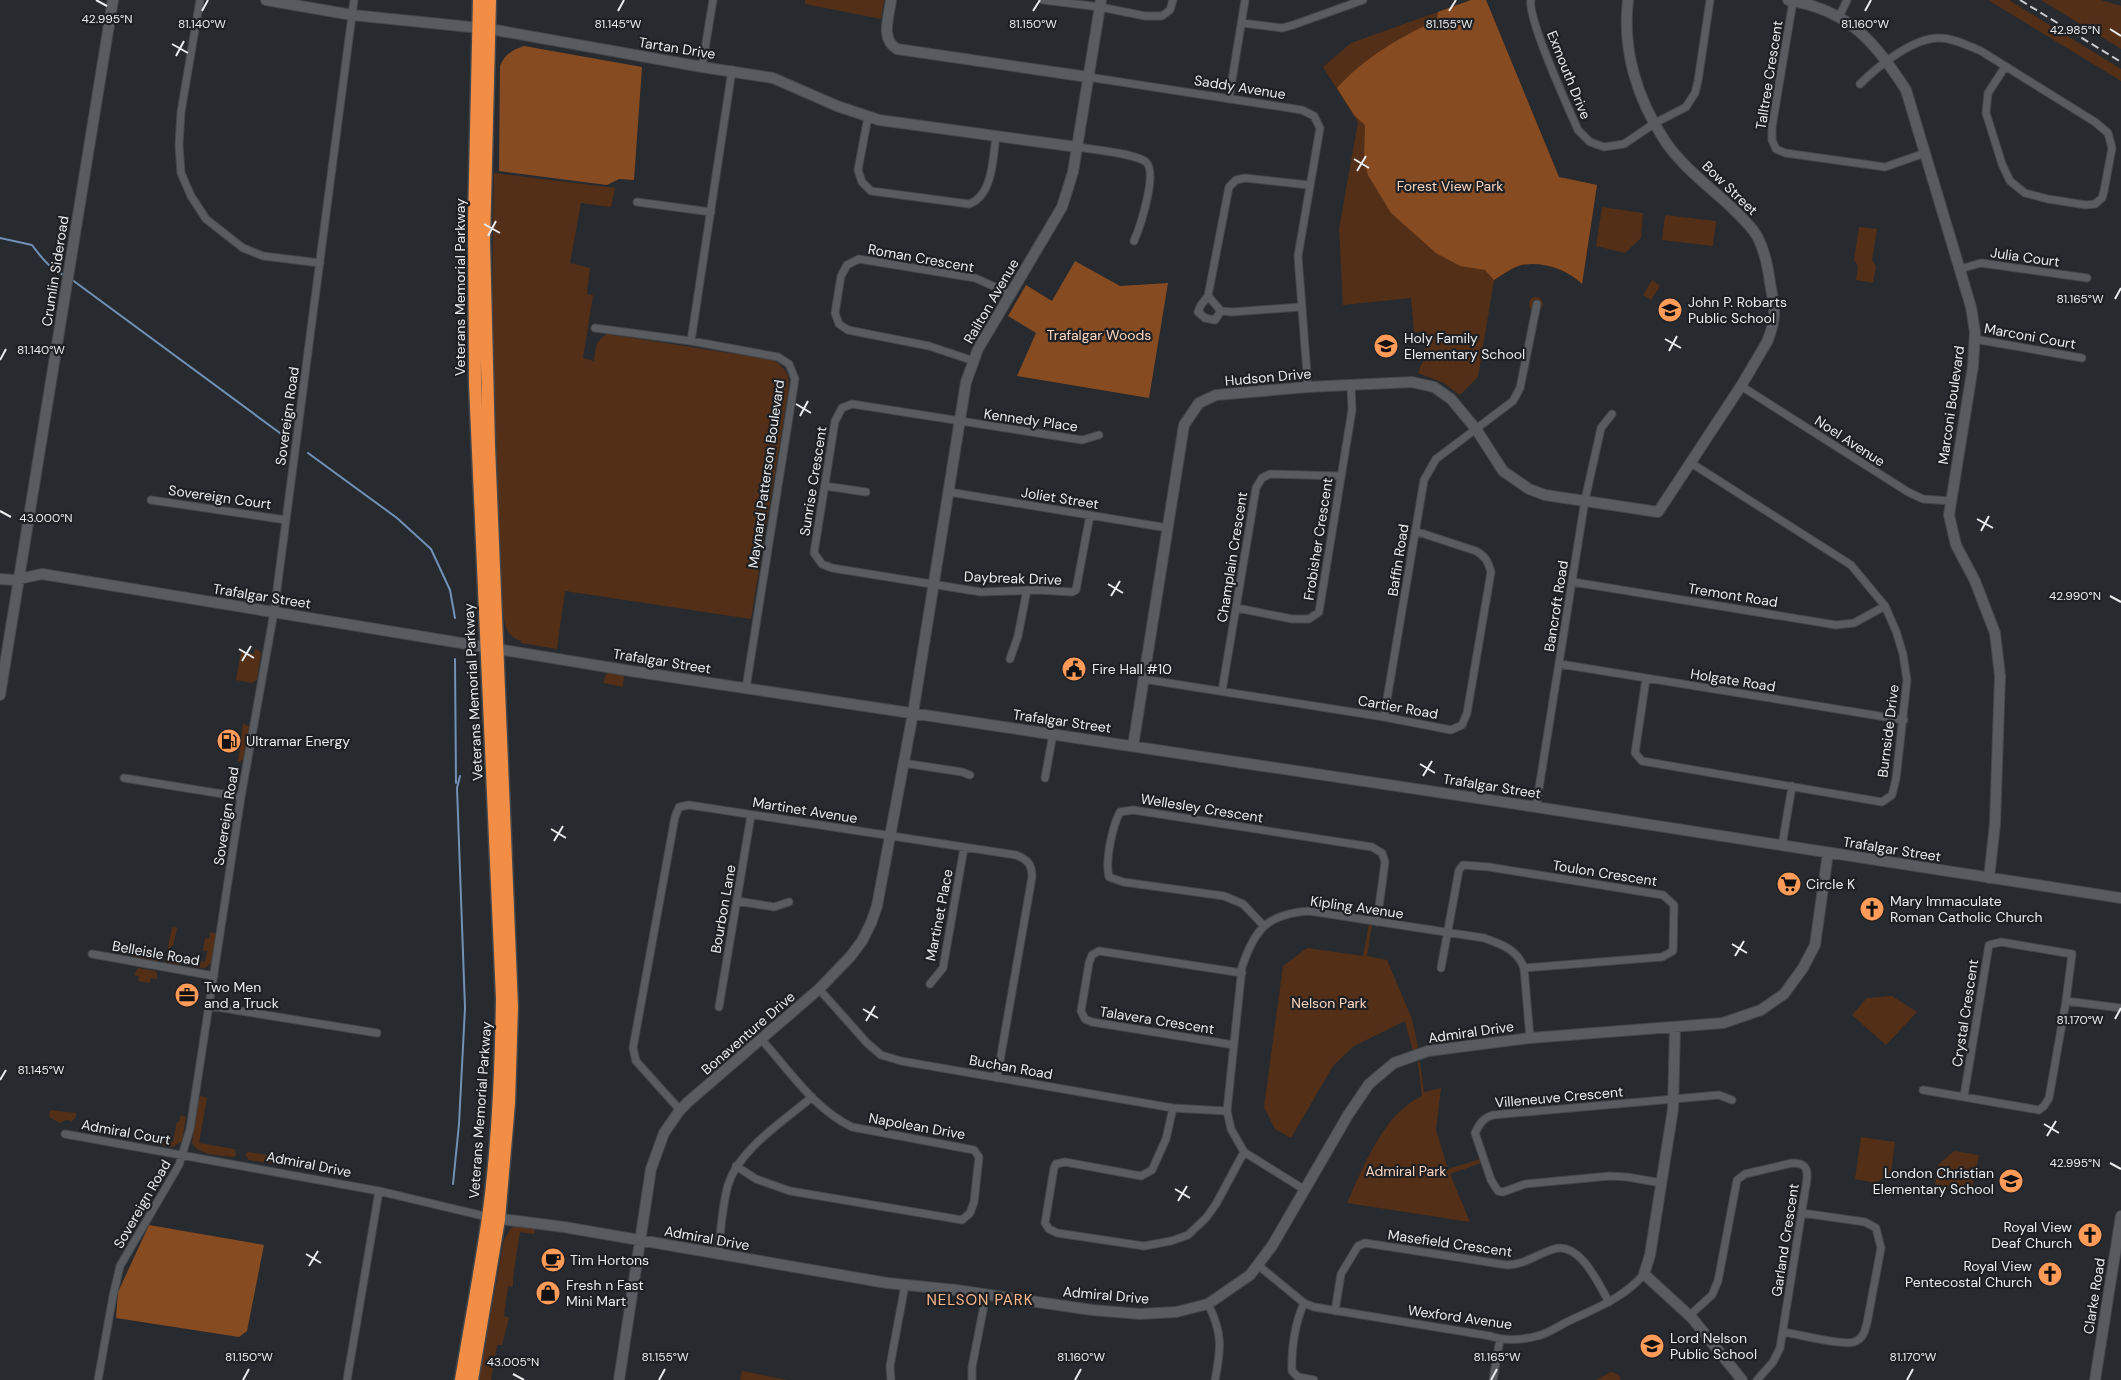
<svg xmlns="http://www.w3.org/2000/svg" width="2121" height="1380" viewBox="0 0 2121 1380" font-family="'DM Sans',sans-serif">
<rect width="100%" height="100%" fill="#272a2e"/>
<path fill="#542f17" d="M805,0H884L881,19L805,4Z
M1471,0H1486L1559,177L1597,185L1582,284C1568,270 1539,259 1519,266C1510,269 1502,275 1494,280L1478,377L1460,395L1444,383L1418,373L1423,361L1427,332H1414L1411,298L1343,305L1339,229L1358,122L1323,67L1351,43Z
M1988,0H2009L2121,69V81Z
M2041,0H2101L2121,6V49Z
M494,173L615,188L611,207L581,203L570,263L590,268L587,294L593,295L583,358L594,361C595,349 596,340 607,334L774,360C788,371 790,375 788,393L751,619L565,591L557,649L521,643V641C506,636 505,626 503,612C497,466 490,320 494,173Z
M1602,207L1643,213L1641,238L1625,253L1596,246Z
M1665,215L1716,221L1713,246L1662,240Z
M1859,227L1877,229L1872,260L1876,266L1873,283L1856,280L1858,266L1854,259Z
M1652,280L1660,286L1651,300L1643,295Z
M1529 304a7 7 0 1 1 14 0a7 7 0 1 1-14 0Z
M255,649H257L261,653L257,680L252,683L236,680L241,652L254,654Z
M607,671L624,674L623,687L603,683Z
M243,723L249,727L244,759L238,762Z
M1369,924H1372L1367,956L1387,960L1412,1019L1418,1047L1413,1051L1405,1021L1354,1046L1333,1066L1291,1138L1275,1129L1264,1107L1283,966L1307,948L1363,956Z
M172,927L177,928L173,946H171L169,956L181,959L178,966L165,962Z
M210,932L216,934L212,962L205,968L192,967L190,965L192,960L205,962L207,951H203L205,938L209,939Z
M141,948L158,950L157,954L162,955L157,962L137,959L134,957L135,950L140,951Z
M138,968L155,971L157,974V979L151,978L150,983L138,981L139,976L134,975Z
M1892,996L1917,1012L1886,1045L1852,1015L1867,998Z
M1418,1062H1420L1424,1092L1441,1088L1436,1130L1448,1169L1480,1159L1481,1163L1450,1174L1470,1222L1347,1203C1364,1166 1383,1114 1422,1096Z
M201,1096L207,1098L199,1143L235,1149L236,1155L233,1157C219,1155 199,1156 192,1143L199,1098Z
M50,1110L76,1113V1117L72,1121L66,1120L60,1123L49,1117Z
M181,1115L186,1117L182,1141L173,1147L162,1145V1141L173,1142L177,1122H179Z
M1861,1137L1895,1142L1891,1173L1876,1183L1855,1179Z
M1954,1151L1979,1155L1971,1193L1935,1187L1938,1165Z
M248,1152L282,1157L283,1162L280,1165L249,1160L245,1154Z
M520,1225L534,1227L535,1233L534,1234L520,1232L513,1277V1287L508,1286L504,1316L509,1318L502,1345H497L491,1380H479L504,1240L511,1228Z
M742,1371L788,1380H740Z
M1611,1372L1619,1375L1621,1380H1596Z"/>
<path fill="#874b21" d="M1471,0H1486L1559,177L1597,185L1582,284C1567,269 1543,261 1521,265C1513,267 1502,275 1494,280L1485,270L1460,266L1436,253L1391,213L1368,175L1364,161L1365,125L1354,115L1337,88C1364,58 1400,37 1437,20L1438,12Z
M524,46L642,67L634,180L619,179L607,185L499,171L500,66C505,54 512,50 524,46Z
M1075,261L1120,286L1168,283L1149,398L1017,376L1036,333L1008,316L1026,285L1052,301Z
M149,1225L264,1245L247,1331L239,1337L116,1318L118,1292Z"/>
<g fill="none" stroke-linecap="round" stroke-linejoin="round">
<path stroke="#7291b6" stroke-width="2" d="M0,238L32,245C41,257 50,269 64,275
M71,279L284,436
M308,453L397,518L431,549L450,590L455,618
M455,659L456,783
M453,1184L459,1124L465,1008L457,788L460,776"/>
<defs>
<path id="street" d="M200,0L181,112L179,145L181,173L191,196L206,219L243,248L263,256L320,263
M1043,0L1100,7L1145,16H1162L1170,10L1173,0
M1531,0C1527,18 1568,107 1578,130L1590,142L1604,147L1624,144L1655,123L1686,107L1695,93L1698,81L1710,0
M1793,1L1772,127V140L1776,149L1785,153L1885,167L1925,153
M1839,17L1847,0
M1242,23L1282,28L1293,25L1363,0
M702,67L713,0
M1088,77L1302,110L1314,116L1320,128L1298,256L1308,387
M1860,84C1878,66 1914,37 1940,38C1954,38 1968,46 1981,51L2095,122L2108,133L2112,148L2104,191L2102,198L2095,204L2086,205L2048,199L2025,193L2010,181L2002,164L1986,113L1988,93L2005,67
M1229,99L1245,0
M868,117L858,170L862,182L871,191L969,204C993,196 993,157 996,136
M1077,147C1091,149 1137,154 1146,162C1158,173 1140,227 1134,241
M637,202L711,212
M1960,269L1981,263L2087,278
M1208,296L1201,305L1198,312L1205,318L1215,320L1221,311
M1300,307L1232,312L1221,311L1208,296L1229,187L1236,180L1245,178L1309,185
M595,328L691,341L778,357L789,364L795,379L746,688
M1974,339L2082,358
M691,341L732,70
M974,361L929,346L848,330L839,324L835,313L841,276L847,265L859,259L975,278L1011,294
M1741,386L1908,492L1923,499L1951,501
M825,486L866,492
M949,492L1168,528
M151,500L286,520
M1090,515L1076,590L1072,592L1037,590L981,592L832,568L822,564L814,553L835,421L842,408L852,404L1082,440L1099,435
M1573,582L1836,625L1854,623L1885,606
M1237,608L1292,619H1309L1319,612L1352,410L1351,385
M1010,659L1018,636L1027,590
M1560,664L1904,720
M1143,679L1384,717L1451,730L1462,725L1467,713L1491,572C1488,561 1485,556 1476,551L1415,531
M1646,679L1635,753L1642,761L1882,802L1892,795L1896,779L1907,680L1903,654L1896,631L1885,606L1851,565L1691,463
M1222,691L1256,488L1262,478L1270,474L1340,476
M1384,717L1424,480L1436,459L1513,401L1520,388L1537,304
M903,763L962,772L970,775
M124,778L241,797
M1045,778L1053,734
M1536,807L1585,500L1601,428L1612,414
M1782,846L1792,786
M737,901L774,907L789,902
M1264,926L1243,904L1224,896L1123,882L1109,877C1105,861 1112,827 1120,812L1133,810L1372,847L1382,853L1385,862L1377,922
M92,954L214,976
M1441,968L1459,870L1463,865L1489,867L1663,895L1674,905L1673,951L1662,957L1524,968
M930,984L943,968L964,848
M819,989L867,1043L881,1055L901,1061L1173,1108L1227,1111
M210,1006L377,1033
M719,1007L751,815
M1234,1045L1092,1022L1085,1019L1081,1011L1089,963L1092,955L1099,951L1242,973
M1923,1090L2039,1110L2044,1106L2049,1098L2066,1001L2121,1008
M1964,1096L1989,945L2001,942L2072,954L2066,1001
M1173,1108L1166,1139L1152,1170L1141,1176L1065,1162L1056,1164L1054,1168L1045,1223L1049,1229L1057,1233L1144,1246L1171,1241L1188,1235L1206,1218L1216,1204L1244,1152
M680,1110L636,1061L633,1048L675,817L679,807L689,805L1016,855C1028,860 1032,864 1032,877L997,1078
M65,1134L379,1191L488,1217
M736,1166L756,1179L790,1191L962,1220L970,1213L974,1202L979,1157L974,1150L852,1127C814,1109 789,1070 761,1039
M1662,1183L1627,1177L1610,1176L1525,1184L1503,1192L1498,1191L1491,1180L1475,1133C1480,1123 1483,1118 1493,1115L1719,1095L1732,1100
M1305,1190L1244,1152L1231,1129L1227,1111L1242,967C1255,928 1268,914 1309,911L1484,938C1501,944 1517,949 1524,968L1530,1038
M718,1254C721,1231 722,1206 728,1185C739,1149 784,1121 812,1097
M1259,1266L1304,1303L1314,1307L1490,1336C1505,1341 1522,1340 1537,1336C1548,1334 1558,1326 1569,1321C1596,1308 1624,1298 1644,1274
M1304,1303C1295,1323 1291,1349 1292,1371L1298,1377L1314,1380
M1208,1304C1223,1333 1221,1349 1215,1380
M1335,1311L1341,1274L1358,1246L1365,1243L1507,1265C1524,1265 1537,1254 1554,1249C1580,1241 1599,1285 1609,1302
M1690,1315L1712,1295L1718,1281L1737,1180L1745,1174L1792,1163C1804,1163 1808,1167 1807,1179L1780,1348L1773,1362L1757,1380
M1783,1332C1798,1334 1842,1346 1854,1342C1863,1339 1865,1331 1867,1323L1881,1248L1876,1228L1865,1222L1802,1213
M98,1380L113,1296L120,1266L179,1165L190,1129L241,797L274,612L354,0
M347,1380L379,1191
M891,1380L890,1366L905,1285
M972,1380V1367L986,1295
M1493,1380L1500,1339"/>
<path id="secondary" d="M266,0L352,15L490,29L702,67L773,78L837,106L879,120L1077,147
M891,0C889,17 880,39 897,49L1088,77
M1788,0C1849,10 1874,41 1906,90L1971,307L1975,332L1973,366L1949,515L1956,545L1975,581L1995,633L2000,676L1995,824L1989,878
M0,579L14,580L42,574L631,671L1536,807L2121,898
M0,695L113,0
M1133,746L1184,425L1199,403L1216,395L1308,387L1412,382L1434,387L1451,399L1476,429L1503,471L1529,489L1545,495L1658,512L1741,386L1767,342C1777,318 1775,309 1770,283C1768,267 1765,251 1757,236C1750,224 1739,215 1729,205C1707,185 1681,165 1665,141C1637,99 1622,50 1628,0
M1675,1027L1673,1109L1650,1255L1644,1274L1692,1318L1742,1380
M493,1218L564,1227L887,1283L956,1290L1092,1310L1140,1314L1176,1312L1208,1304L1250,1275L1272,1246L1348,1115L1369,1084L1394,1063L1428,1051L1530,1038L1723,1023L1761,1010L1784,994L1803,968L1815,945L1828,853
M619,1380L651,1169L664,1133L680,1110L688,1102L819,989L850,957L862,941L871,923L877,906L913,713L966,382L978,349L1062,207L1073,172L1101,0
M2095,1380L2121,1216"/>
<path id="highway" d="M461,1380C470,1326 480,1272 488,1218C498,1146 501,1071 502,998L475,384L474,222L479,0
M472,1380L499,1219L509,1103L512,1007L489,446L484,241L490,0"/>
</defs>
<use href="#street" stroke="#44474a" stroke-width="9"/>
<use href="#secondary" stroke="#44474a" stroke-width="12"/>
<use href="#highway" stroke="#44474a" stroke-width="15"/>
<use href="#street" stroke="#585c60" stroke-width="7"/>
<use href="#secondary" stroke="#585c60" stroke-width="10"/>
<use href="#highway" stroke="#f28d45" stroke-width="12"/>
<path stroke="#c9cbce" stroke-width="2" stroke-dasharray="8 4" stroke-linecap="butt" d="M2020,0L2121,62"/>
</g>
<path fill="none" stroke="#e9ebed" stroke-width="2" d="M96,0L107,6M202,11L208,0M618,11L624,0M1033,11L1040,0M1449,11L1456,0M1865,11L1871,0M2110,29L2121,36M172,44L188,53M176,56L184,41M1354,159L1369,168M1357,171L1366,156M484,224L500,233M488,236L496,221M2115,299L2121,288M1665,339L1681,348M1669,351L1677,336M0,360L6,349M796,404L811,413M800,416L808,401M0,511L11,517M1977,519L1993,528M1981,531L1989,516M1108,584L1123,593M1111,596L1120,581M2110,596L2121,602M239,649L254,658M242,661L251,646M1420,764L1435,773M1423,776L1432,761M551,829L566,838M554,841L563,826M1732,944L1747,953M1735,956L1744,941M863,1009L878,1018M2115,1019L2121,1008M866,1021L875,1006M0,1080L6,1070M2044,1124L2059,1133M2047,1136L2056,1121M2110,1163L2121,1169M1175,1189L1190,1198M1178,1201L1187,1186M306,1254L321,1263M309,1266L318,1251M513,1374L524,1380M243,1380L249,1369M659,1380L665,1369M1075,1380L1081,1369M1491,1380L1497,1369M1907,1380L1913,1369"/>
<defs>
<symbol id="school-disc" viewBox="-11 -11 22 22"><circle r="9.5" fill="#fe9b59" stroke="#1e2024"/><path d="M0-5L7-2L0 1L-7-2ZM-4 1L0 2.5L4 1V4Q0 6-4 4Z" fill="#111"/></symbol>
<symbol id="civic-disc" viewBox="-11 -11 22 22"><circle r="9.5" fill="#fe9b59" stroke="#1e2024"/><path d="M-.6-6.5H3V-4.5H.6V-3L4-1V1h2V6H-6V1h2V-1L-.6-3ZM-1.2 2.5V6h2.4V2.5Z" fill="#111"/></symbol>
<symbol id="fuel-disc" viewBox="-11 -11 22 22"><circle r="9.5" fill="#fe9b59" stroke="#1e2024"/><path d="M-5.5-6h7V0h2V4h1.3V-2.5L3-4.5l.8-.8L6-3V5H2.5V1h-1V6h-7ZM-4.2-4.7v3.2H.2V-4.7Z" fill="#111"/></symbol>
<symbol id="supermarket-disc" viewBox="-11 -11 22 22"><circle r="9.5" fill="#fe9b59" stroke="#1e2024"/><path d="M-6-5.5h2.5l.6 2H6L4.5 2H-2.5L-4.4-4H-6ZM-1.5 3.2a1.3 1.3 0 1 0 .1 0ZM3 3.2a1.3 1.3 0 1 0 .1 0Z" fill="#111"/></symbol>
<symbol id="church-disc" viewBox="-11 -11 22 22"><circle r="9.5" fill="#fe9b59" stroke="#1e2024"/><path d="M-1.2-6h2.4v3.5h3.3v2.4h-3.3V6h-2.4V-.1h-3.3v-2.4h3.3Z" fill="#111"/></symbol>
<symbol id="office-disc" viewBox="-11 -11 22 22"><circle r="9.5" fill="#fe9b59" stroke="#1e2024"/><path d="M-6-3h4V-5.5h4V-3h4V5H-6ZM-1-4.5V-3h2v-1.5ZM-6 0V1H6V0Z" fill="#111"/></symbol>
<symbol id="cafe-disc" viewBox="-11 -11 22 22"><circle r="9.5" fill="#fe9b59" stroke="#1e2024"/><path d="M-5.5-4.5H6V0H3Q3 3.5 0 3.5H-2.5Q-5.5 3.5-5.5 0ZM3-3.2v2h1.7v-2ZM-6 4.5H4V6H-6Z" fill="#111"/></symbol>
<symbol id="shop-disc" viewBox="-11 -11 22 22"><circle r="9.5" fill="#fe9b59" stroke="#1e2024"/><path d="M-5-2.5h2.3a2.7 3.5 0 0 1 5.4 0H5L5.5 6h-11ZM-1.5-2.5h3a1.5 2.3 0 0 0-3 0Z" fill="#111"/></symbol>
</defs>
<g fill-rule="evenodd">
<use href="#school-disc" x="1656" y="296" width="28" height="28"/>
<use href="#school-disc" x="1372" y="332" width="28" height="28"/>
<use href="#civic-disc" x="1060" y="655" width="28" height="28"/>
<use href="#fuel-disc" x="215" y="727" width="28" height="28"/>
<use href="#supermarket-disc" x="1775" y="870" width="28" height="28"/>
<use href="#church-disc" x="1858" y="895" width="28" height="28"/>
<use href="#office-disc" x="173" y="981" width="28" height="28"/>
<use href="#school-disc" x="1997" y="1167" width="28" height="28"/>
<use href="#church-disc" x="2076" y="1221" width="28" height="28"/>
<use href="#cafe-disc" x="539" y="1246" width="28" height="28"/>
<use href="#church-disc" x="2036" y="1260" width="28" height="28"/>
<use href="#shop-disc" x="534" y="1279" width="28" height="28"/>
<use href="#school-disc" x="1638" y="1332" width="28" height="28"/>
</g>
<g text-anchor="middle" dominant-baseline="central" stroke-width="4.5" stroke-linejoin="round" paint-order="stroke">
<g font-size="14" fill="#e9ebed" stroke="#1e2024">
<text transform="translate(677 48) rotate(9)">Tartan Drive</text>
<text transform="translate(1569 75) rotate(68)">Exmouth Drive</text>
<text transform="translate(1769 75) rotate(-81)">Talltree Crescent</text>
<text transform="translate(1240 87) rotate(9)">Saddy Avenue</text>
<text transform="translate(1730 188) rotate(44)">Bow Street</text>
<text transform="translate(2025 257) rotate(8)">Julia Court</text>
<text transform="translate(921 258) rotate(10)">Roman Crescent</text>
<text transform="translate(55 271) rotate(-81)">Crumlin Sideroad</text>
<text transform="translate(460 287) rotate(-90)">Veterans Memorial Parkway</text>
<text transform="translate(991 301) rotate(-60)">Railton Avenue</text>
<text transform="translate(2030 336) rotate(10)">Marconi Court</text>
<text transform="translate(1268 377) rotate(-5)">Hudson Drive</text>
<text transform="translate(1951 405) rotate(-82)">Marconi Boulevard</text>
<text transform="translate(287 416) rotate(-82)">Sovereign Road</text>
<text transform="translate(1031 420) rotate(8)">Kennedy Place</text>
<text transform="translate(1850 441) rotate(33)">Noel Avenue</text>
<text transform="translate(766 474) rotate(-82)">Maynard Patterson Boulevard</text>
<text transform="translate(813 481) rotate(-81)">Sunrise Crescent</text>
<text transform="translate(220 497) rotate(8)">Sovereign Court</text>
<text transform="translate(1060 498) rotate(9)">Joliet Street</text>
<text transform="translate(1318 539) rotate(-81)">Frobisher Crescent</text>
<text transform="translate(1232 557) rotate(-81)">Champlain Crescent</text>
<text transform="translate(1398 560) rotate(-81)">Baffin Road</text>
<text transform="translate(1013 578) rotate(2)">Daybreak Drive</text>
<text transform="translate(1733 595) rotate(9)">Tremont Road</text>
<text transform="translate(262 596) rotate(9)">Trafalgar Street</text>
<text transform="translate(1556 606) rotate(-81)">Bancroft Road</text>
<text transform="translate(662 661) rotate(9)">Trafalgar Street</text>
<text transform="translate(1733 680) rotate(9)">Holgate Road</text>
<text transform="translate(473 692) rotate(-93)">Veterans Memorial Parkway</text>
<text transform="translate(1398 707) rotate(10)">Cartier Road</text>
<text transform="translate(1062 721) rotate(8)">Trafalgar Street</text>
<text transform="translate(1888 731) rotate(-83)">Burnside Drive</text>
<text transform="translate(1492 786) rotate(9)">Trafalgar Street</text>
<text transform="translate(1202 808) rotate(9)">Wellesley Crescent</text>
<text transform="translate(805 810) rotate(9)">Martinet Avenue</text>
<text transform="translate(226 816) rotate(-81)">Sovereign Road</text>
<text transform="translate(1892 849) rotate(9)">Trafalgar Street</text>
<text transform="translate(1605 873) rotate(9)">Toulon Crescent</text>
<text transform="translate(1357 907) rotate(8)">Kipling Avenue</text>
<text transform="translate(723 909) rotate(-80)">Bourbon Lane</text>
<text transform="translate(939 915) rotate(-79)">Martinet Place</text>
<text transform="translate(156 953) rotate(10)">Belleisle Road</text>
<text transform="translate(1965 1013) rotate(-81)">Crystal Crescent</text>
<text transform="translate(1157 1020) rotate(9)">Talavera Crescent</text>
<text transform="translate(1471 1032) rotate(-8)">Admiral Drive</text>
<text transform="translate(748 1033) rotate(-41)">Bonaventure Drive</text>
<text transform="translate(1011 1067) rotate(10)">Buchan Road</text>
<text transform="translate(1559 1097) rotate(-5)">Villeneuve Crescent</text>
<text transform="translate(480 1110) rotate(-86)">Veterans Memorial Parkway</text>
<text transform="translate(917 1126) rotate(10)">Napolean Drive</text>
<text transform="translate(126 1132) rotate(10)">Admiral Court</text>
<text transform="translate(309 1164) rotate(11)">Admiral Drive</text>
<text transform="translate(142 1204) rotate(-60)">Sovereign Road</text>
<text transform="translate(707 1238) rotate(10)">Admiral Drive</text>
<text transform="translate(1785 1240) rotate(-81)">Garland Crescent</text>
<text transform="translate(1450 1243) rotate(8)">Masefield Crescent</text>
<text transform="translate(1106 1295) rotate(5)">Admiral Drive</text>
<text transform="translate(2094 1296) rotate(-81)">Clarke Road</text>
<text transform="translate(1460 1317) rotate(8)">Wexford Avenue</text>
</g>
<g font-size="14" fill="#fbd6c0" stroke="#1e2024">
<text x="1450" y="186">Forest View Park</text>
<text x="1099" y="335">Trafalgar Woods</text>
<text x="1329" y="1003">Nelson Park</text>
<text x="1406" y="1171">Admiral Park</text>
</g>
<g font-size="14" fill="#e9ebed" stroke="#1e2024" text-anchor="start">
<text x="1688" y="302">John P. Robarts<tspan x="1688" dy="16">Public School</tspan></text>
<text x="1404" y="338">Holy Family<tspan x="1404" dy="16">Elementary School</tspan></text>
<text x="1092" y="669">Fire Hall #10</text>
<text x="246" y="741">Ultramar Energy</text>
<text x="1806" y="884">Circle K</text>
<text x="1890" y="901">Mary Immaculate<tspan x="1890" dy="16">Roman Catholic Church</tspan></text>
<text x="204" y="987">Two Men<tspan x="204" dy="16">and a Truck</tspan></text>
<text x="1994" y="1173" text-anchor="end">London Christian<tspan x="1994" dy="16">Elementary School</tspan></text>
<text x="2072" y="1227" text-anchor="end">Royal View<tspan x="2072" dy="16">Deaf Church</tspan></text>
<text x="570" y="1260">Tim Hortons</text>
<text x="2032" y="1266" text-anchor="end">Royal View<tspan x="2032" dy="16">Pentecostal Church</tspan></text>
<text x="566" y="1285">Fresh n Fast<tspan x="566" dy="16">Mini Mart</tspan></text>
<text x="1670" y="1338">Lord Nelson<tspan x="1670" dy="16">Public School</tspan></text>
</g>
<g font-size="15" letter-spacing="1" fill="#feb88c" stroke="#1e2024">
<text x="980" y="1300">NELSON PARK</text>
</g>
</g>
<g font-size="12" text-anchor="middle" fill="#e9ebed" stroke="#1e2024" stroke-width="4.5" stroke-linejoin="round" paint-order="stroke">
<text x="107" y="23">42.995°N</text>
<text x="202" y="28">81.140°W</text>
<text x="618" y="28">81.145°W</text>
<text x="1033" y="28">81.150°W</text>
<text x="1449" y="28">81.155°W</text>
<text x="1865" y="28">81.160°W</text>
<text x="2075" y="34">42.985°N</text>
<text x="2080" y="303">81.165°W</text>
<text x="41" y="354">81.140°W</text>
<text x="46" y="522">43.000°N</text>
<text x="2075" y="600">42.990°N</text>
<text x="2080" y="1024">81.170°W</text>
<text x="41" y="1074">81.145°W</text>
<text x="2075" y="1167">42.995°N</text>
<text x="249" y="1361">81.150°W</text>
<text x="665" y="1361">81.155°W</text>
<text x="1081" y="1361">81.160°W</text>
<text x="1497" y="1361">81.165°W</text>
<text x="1913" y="1361">81.170°W</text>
<text x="513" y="1366">43.005°N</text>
</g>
</svg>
